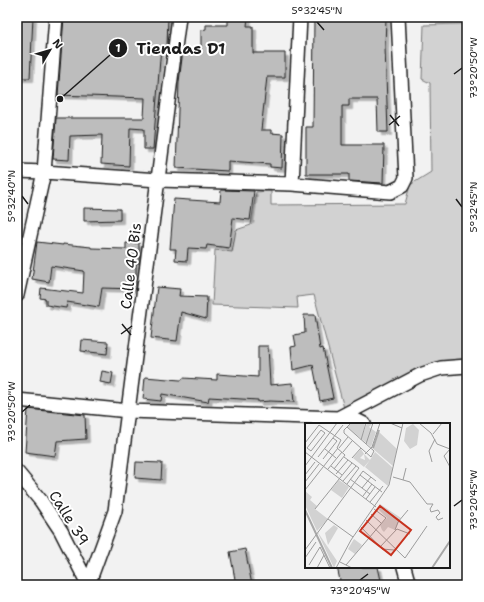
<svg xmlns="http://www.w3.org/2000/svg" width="484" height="602" viewBox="0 0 484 602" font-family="'Shantell Sans',sans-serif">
<defs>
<filter id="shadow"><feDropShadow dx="3.5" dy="3.5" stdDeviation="0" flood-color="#0004"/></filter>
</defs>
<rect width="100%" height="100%" fill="#f2f2f2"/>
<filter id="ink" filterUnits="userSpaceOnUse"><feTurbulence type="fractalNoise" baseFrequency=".025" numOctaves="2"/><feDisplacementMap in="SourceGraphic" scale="8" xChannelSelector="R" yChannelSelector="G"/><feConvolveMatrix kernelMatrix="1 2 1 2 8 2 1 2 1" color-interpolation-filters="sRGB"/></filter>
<g filter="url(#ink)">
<path fill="#d2d2d2" stroke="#777" d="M462,17H467V364L432,365L345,412L314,295L297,297L298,308L212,305L215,250L232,252L236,230L251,225L256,192L271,191V205L405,204L410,185L431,172L430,83L422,79L424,25L463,24Z"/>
<path fill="#bdbdbd" stroke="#1c1c1c" filter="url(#shadow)" d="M17,17H33L30,78H17Z
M64,17H168L167,46H161L153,149H144V129L130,128L129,166L101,164L102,135L70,136L69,160L53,159L56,118H144L145,98L58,95Z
M228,17H248L247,26H253V53H285V77H267L261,130H271V133L283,134L282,168L270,167V164L228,161V171L176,168L179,82L183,50H201V30L206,29V25H228Z
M314,17H386L385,47L388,132H378L377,99H349V106H342V145H384L383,183L349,181V174H306V127H313Z
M221,190L254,191L250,220L233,218L229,248L207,245L206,249L188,248L187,261L175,260L176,249H170L174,199L220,202Z
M84,208L120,209V220L84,221Z
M37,242L63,245V244L91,247V248L126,249V243H139V263H136V289L102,288L99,307L67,302L66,308L46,305V299L40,298L41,288L83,293L84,271L51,266L49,282L32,279Z
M157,287L180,289L179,296L207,297L206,319L181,312L177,341L151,338Z
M304,315H315L320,349L323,348L333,398L320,401L313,365L293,370L291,347L296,346L294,335L305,333Z
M82,340L108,342L107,354L81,351Z
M258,346H268L270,385L292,383L294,402L270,401L258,402V400L209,397L208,402L162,394L161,401L143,399L145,377L180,380H182L183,378L217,380V374L258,377Z
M102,371L113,373L111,384L100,382Z
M28,409L85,415L86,439L57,441L55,456L25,452Z
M136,462L162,463L161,480L135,478Z
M245,549L252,585H236L230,552Z
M337,567H378L382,585H341Z"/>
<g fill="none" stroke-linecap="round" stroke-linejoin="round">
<defs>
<path id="minor" d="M17,171L44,172L158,180L292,184L390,192L402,186L406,178L398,17
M292,184L300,17
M17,295L44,172L56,17
M17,400L129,411L338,418L358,421L364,424
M338,418L420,375L441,368L467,366
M17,472L41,501L61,531L88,584
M404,567L409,585
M88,585L115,511L179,17"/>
</defs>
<use href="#minor" stroke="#1c1c1c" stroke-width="16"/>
<use href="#minor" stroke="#fff" stroke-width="13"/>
</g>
</g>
<path fill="none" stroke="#1c1c1c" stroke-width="1.5" d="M317,22L324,30M454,74L462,68M390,115L399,126M389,125L400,116M22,196L28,204M456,199L462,207M122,324L131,335M121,334L132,326M22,412L30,405M454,506L462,500M360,580L368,574"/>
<g text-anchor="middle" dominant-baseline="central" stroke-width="4" stroke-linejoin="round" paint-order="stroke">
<g font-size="15" fill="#1c1c1c" stroke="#fff">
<text transform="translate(131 266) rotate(-83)">Calle 40 Bis</text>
<text transform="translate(69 518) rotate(58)">Calle 39</text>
</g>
</g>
<g transform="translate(305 423)">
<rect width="145" height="145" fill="#f2f2f2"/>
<path d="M46,0H60L58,11L62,0H68L64,4L71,9L66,24L42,4ZM108,1L114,7L112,22L105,26L99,18L101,5ZM74,9L92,26L88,43L67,25ZM56,26L59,31L55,35L60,37L59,31L65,37L70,29L88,45L83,63L60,44L65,37L59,44L48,35ZM34,57L44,64L37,75L26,67ZM0,68L7,74L5,77L12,83L10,86L23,96L12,108L32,138L29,145L0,82ZM75,81L96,95L90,107L83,104L79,109L77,107L75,102L82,95L74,87ZM29,102L33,105L23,122L20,110ZM49,116L57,122L50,131L43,126Z" fill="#d2d2d2"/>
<path fill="none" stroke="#a8a8a8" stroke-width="2" d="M68,25L74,7M0,87L27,145M127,145L145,118"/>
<path fill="none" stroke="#9c9c9c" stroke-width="1" d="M85,0L97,5M114,0L126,10L132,21L145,26M42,4L69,28L66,34L39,10V7L46,0M16,7L20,10L6,28L2,25ZM128,11L137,0M56,17L61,0M0,20L14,2L36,17L32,25L40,32L29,46M61,21L68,0M34,25L43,14M20,26L31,35M145,26L139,33L145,44M0,29L71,84M38,29L47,18M60,31L67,24L75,0M13,34L38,2M39,34L54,45L42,61M47,35L56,25M18,36L32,18L28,15M127,39L124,28L130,16M0,43L32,0M26,43L37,52M23,46L37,29M31,51L43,37M0,52L10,39M55,52L77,69M88,54L105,59L122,81H128L125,86L126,89L133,87L135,90L131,94L133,97L138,95M45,56L65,71M98,57L101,45M38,58L51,43M0,59L14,41M57,65L66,54M0,67L33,25M58,73L67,61M61,76L70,64M65,79L78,63M10,86L47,40M66,91L76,100M23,96L48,114M61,97L100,135L122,103M56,104L77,126L89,127M90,107L93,99L103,87M15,124L25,145M75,124L92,106L105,111M0,127L58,48L71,58M0,135L11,119M35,139L47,145M4,142L15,124M41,142L81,95L69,86M12,145L19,132M31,145L46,117L84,62L98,0"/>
<path fill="#c8321e" fill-opacity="0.15" stroke="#c8321e" stroke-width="2" d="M75,83L106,107L86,132L55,108Z"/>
<rect width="145" height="145" fill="none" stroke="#1c1c1c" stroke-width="2"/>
</g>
<path fill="none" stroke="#1c1c1c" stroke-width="1.5" d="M60 99L118 48"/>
<g fill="#1c1c1c" stroke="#fff" stroke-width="1.5">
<circle cx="60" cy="99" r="4"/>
<circle cx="118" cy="48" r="10"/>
</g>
<g font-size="12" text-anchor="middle" font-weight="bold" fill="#fff">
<text x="118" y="52">1</text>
</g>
<g font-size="16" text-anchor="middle" font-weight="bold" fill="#1c1c1c" stroke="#fff" stroke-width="4" stroke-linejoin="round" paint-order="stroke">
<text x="181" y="54">Tiendas D1</text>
</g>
<rect width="484" height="602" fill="none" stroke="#fff" stroke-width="44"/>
<g transform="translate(50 50) rotate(52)" stroke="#ffffff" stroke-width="3" paint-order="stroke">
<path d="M0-3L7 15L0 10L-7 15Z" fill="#1c1c1c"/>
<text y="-6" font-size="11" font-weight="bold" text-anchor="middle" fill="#1c1c1c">N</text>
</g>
<rect x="22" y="22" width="440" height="558" fill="none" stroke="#1c1c1c" stroke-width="1.5"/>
<g font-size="10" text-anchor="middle" fill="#1c1c1c">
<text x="317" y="14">5°32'45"N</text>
<text transform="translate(473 68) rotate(-90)" y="4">73°20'50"W</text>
<text transform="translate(11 196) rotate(-90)" y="4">5°32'40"N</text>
<text transform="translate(473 207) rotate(-90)" y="4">5°32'45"N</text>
<text transform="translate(11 412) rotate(-90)" y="4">73°20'50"W</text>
<text transform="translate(473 500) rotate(-90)" y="4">73°20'45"W</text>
<text x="360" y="594">73°20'45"W</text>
</g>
</svg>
